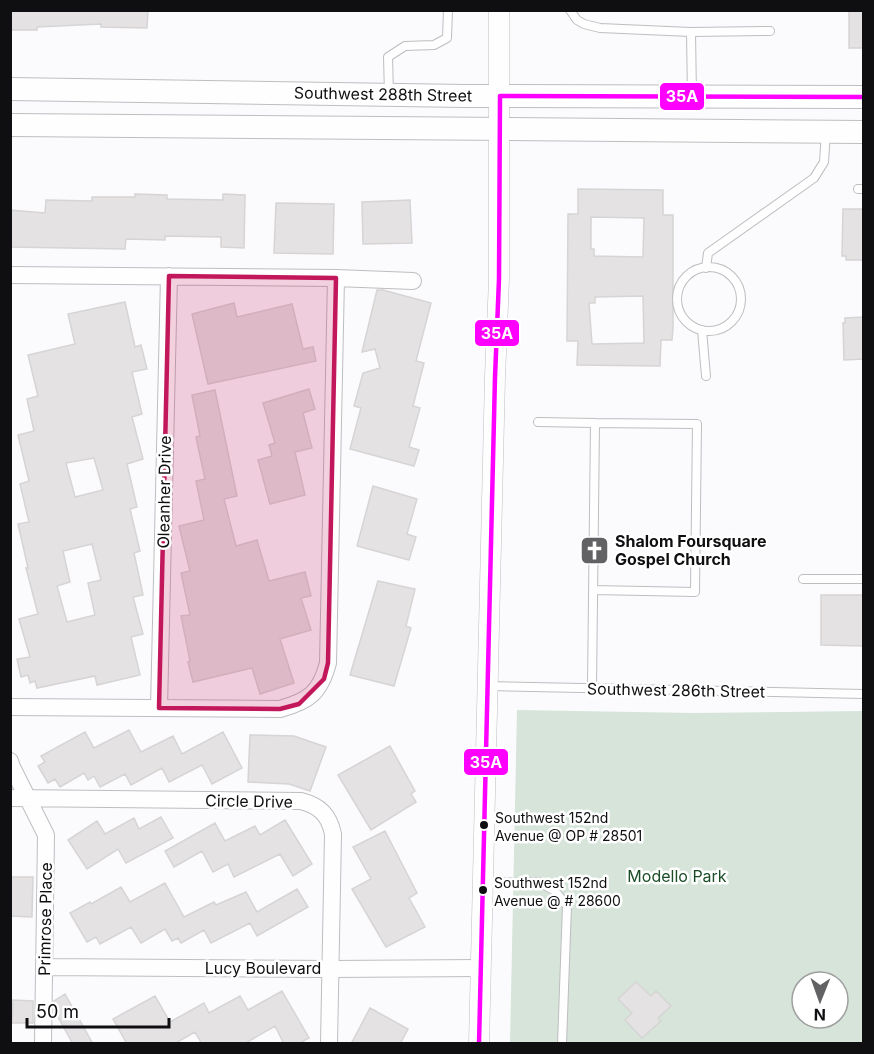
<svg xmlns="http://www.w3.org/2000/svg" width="874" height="1054" viewBox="0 0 874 1054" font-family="Inter,sans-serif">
<rect width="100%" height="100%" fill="#fbfbfd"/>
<path fill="#d6e4d9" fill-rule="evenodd" d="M517,710L694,713L863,711V1043L510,1044ZM802,982H838V1018H802Z"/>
<path fill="#e4e2e3" stroke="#d6d4d4" stroke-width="1.5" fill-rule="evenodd" d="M10,10H148L147,28L101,27V24L37,27V30H10Z
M849,10H864V48H849Z
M578,189L663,190V215H673V328L672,340H661L660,366L577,365L578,341H567L568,214H578ZM591,217L644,218L643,257L594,256V249H591ZM643,296L644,343L592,344L589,303H595V297Z
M135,194L167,195V199L223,200V194L245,195L244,248L221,247V237L165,236V240L126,239L125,249L10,247V210L45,213L46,200L92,201V197H135Z
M410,200L412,243L363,244L362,202Z
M276,203L334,204L333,254L274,253Z
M843,209H864V260H846V256H842Z
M377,290H383L431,303L416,361L424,363L413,406L420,408L409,447L419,450L414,466L350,449L361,408L354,406L363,373L380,368L375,349L362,352Z
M125,302L135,347L141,345L147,369L132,372L142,414L132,417L143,459L127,464L137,507L130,509L140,551L134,553L143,595L133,597L143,634L131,637L140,675L97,685L95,676L37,688L35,681L30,683L28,675L21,677L17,659L30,657L19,619L38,614L26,568H28L18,524L29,522L20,484L29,481L18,435L34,431L27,399L38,396L28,355L75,344L68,314ZM94,458L103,490L75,497L66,463ZM92,544L101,580L88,583L95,615L67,622L57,586L70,582L63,551Z
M234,303L237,317L292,304L303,349L313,347L316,361L208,384L192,314Z
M864,317V359L844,360L843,323H845V318Z
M309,389L315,409L303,413L312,448L295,452L305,495L270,504L258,460L272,456L269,445L275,443L263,403Z
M215,390L237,496L224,499L236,546L257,540L269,581L305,572L311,596L301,598L311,630L280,639L294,683L260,694L252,668L193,682L188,662L190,661L181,616L190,615L181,573L190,571L179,526L204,520L196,481L205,479L196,437L200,436L192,395Z
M373,486L417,499L407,534L416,537L409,560L357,546Z
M378,581L415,589L406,626L411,628L394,686L350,675Z
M821,595H864V646L821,645Z
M129,730L141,752L173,736L182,754L223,732L242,768L212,784L202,765L169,782L162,768L131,785L125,774L100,787L94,776L88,780L84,773L60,787L55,779L48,783L38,766L45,762L41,756L85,732L94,748Z
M250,735L294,736L326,747L310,791L289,784L248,782Z
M390,746L415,791L411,794L416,802L371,830L338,775Z
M161,817L173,838L126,863L118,849L87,869L68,840L97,821L105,834L134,818L139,829Z
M285,820L312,864L293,876L280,854L234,877L228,864L213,872L202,851L174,867L165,851L215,823L225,841L255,826L260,835Z
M385,831L417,893L409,898L425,927L386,947L352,889L371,879L353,847Z
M10,877H33L32,917L10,916Z
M165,883L184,917L214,902L216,905L246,892L257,912L297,889L308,907L257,936L250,923L211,943L204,930L181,943L178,938L172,941L165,929L141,943L131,927L100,944L96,937L87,942L70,913L90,902L91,904L121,887L130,902Z
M636,982L651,996L656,991L671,1006L658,1018L661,1021L642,1038L625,1020L632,1013L618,999Z
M282,991L309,1038L298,1044H284L275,1026L244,1044H202L195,1032L174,1044H127L113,1019L155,996L170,1022L204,1003L209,1013L240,996L248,1010Z
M65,994L93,1044H73L54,1010V1001Z
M13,1000L33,1001V1023H12Z
M370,1008L408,1029L400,1044H351Z"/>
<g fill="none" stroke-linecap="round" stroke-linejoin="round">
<defs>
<path id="service" d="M570,10L577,20L584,24L600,28L691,32L692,96
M691,32L770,31
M389,94L388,57L405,46L434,45L447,38L448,10
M858,189H864
M677 299a32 32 0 1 1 64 0a32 32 0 1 1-64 0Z
M706,268L708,253L814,178L824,162L826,132
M702,330L706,376
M538,422L595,423
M803,579H864
M489,686L864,694
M592,688L595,423L697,424L695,592L593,590
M484,883L539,882L555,891L567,906L562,1044"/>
<path id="minor" d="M10,275L336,278L413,281
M10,707L280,709C309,701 320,693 328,663L336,278
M159,708L169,276
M10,761L12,767L46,835L43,1044
M10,798L301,801C320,806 329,815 333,834L329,1044
M45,967L331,969L481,968"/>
<path id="tertiary" d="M479,1044L495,377L499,279V10"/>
<path id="secondary" d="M10,89L465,96L864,97
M10,125L864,132"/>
</defs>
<use href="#service" stroke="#bebdc0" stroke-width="10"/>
<use href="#minor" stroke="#bebdc0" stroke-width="18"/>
<use href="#tertiary" stroke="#bebdc0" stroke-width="21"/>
<use href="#secondary" stroke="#bebdc0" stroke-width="24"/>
<use href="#service" stroke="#fefeff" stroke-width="8"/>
<use href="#minor" stroke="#fefeff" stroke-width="16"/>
<use href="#tertiary" stroke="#fefeff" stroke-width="20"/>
<use href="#secondary" stroke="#fefeff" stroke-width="22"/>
<defs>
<path id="bus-1" d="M500,96L864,97
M479,1044L495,377L499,279L500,96"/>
</defs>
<use href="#bus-1" stroke="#fff" stroke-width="9"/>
<use href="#bus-1" stroke="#f0f" stroke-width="4.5"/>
</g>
<path fill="#c2185b" fill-opacity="0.2" stroke="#c2185b" stroke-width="4.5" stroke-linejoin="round" d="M169,276L336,278L328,663L324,679L299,704L280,709L159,708Z"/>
<defs>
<symbol id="church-square" viewBox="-11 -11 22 22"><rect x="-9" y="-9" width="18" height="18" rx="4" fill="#626264" stroke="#fff"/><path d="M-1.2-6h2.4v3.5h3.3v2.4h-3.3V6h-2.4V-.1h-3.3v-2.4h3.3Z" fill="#fff"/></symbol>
</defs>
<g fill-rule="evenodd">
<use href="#church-square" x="578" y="534" width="33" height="33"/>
</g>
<g fill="#0f0f12" stroke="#fff" stroke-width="2">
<circle cx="484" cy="825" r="5"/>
<circle cx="483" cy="890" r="5"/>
</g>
<g text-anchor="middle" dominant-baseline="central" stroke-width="5" stroke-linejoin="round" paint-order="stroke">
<g font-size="14" fill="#0f0f12" stroke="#fff" text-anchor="start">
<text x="495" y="817">Southwest 152nd<tspan x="495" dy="18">Avenue @ OP # 28501</tspan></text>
<text x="494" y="882">Southwest 152nd<tspan x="494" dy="18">Avenue @ # 28600</tspan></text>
</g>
<g font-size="16" fill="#0f0f12" stroke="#fff">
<text transform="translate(383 94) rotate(1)">Southwest 288th Street</text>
<text transform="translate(164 492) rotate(-89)">Oleanher Drive</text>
<text transform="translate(676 690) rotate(1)">Southwest 286th Street</text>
<text transform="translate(249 801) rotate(1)">Circle Drive</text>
<text transform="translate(45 919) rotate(-89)">Primrose Place</text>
<text x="263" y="968">Lucy Boulevard</text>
</g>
<g font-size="16" font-weight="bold" fill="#0f0f12" stroke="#fff" text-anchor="start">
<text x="615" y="541">Shalom Foursquare<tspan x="615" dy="18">Gospel Church</tspan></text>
</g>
<g font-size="16" fill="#1b4d27" stroke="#fff">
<text x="677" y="876">Modello Park</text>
</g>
</g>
<g stroke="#fff" stroke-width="2">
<rect x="659" y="82" width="46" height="29" rx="6" fill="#f0f"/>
<rect x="474" y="319" width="46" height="28" rx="6" fill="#f0f"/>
<rect x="463" y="748" width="46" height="28" rx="6" fill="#f0f"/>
</g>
<g font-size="16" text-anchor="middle" font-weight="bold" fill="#fff">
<text x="682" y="102">35A</text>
<text x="497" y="339">35A</text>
<text x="486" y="768">35A</text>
</g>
<rect width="874" height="1054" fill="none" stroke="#0f0f12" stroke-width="24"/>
<g transform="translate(820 1000) rotate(181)"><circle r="28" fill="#ffffff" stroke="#9f9fa0" stroke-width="1.5"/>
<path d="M0-4.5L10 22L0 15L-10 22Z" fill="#626264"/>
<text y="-9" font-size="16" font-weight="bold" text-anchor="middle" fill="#0f0f12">N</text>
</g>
<path d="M27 1018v9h142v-9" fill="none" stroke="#0f0f12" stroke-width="3"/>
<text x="36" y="1018" font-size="18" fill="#0f0f12" stroke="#ffffff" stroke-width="4.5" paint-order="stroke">50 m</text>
</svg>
